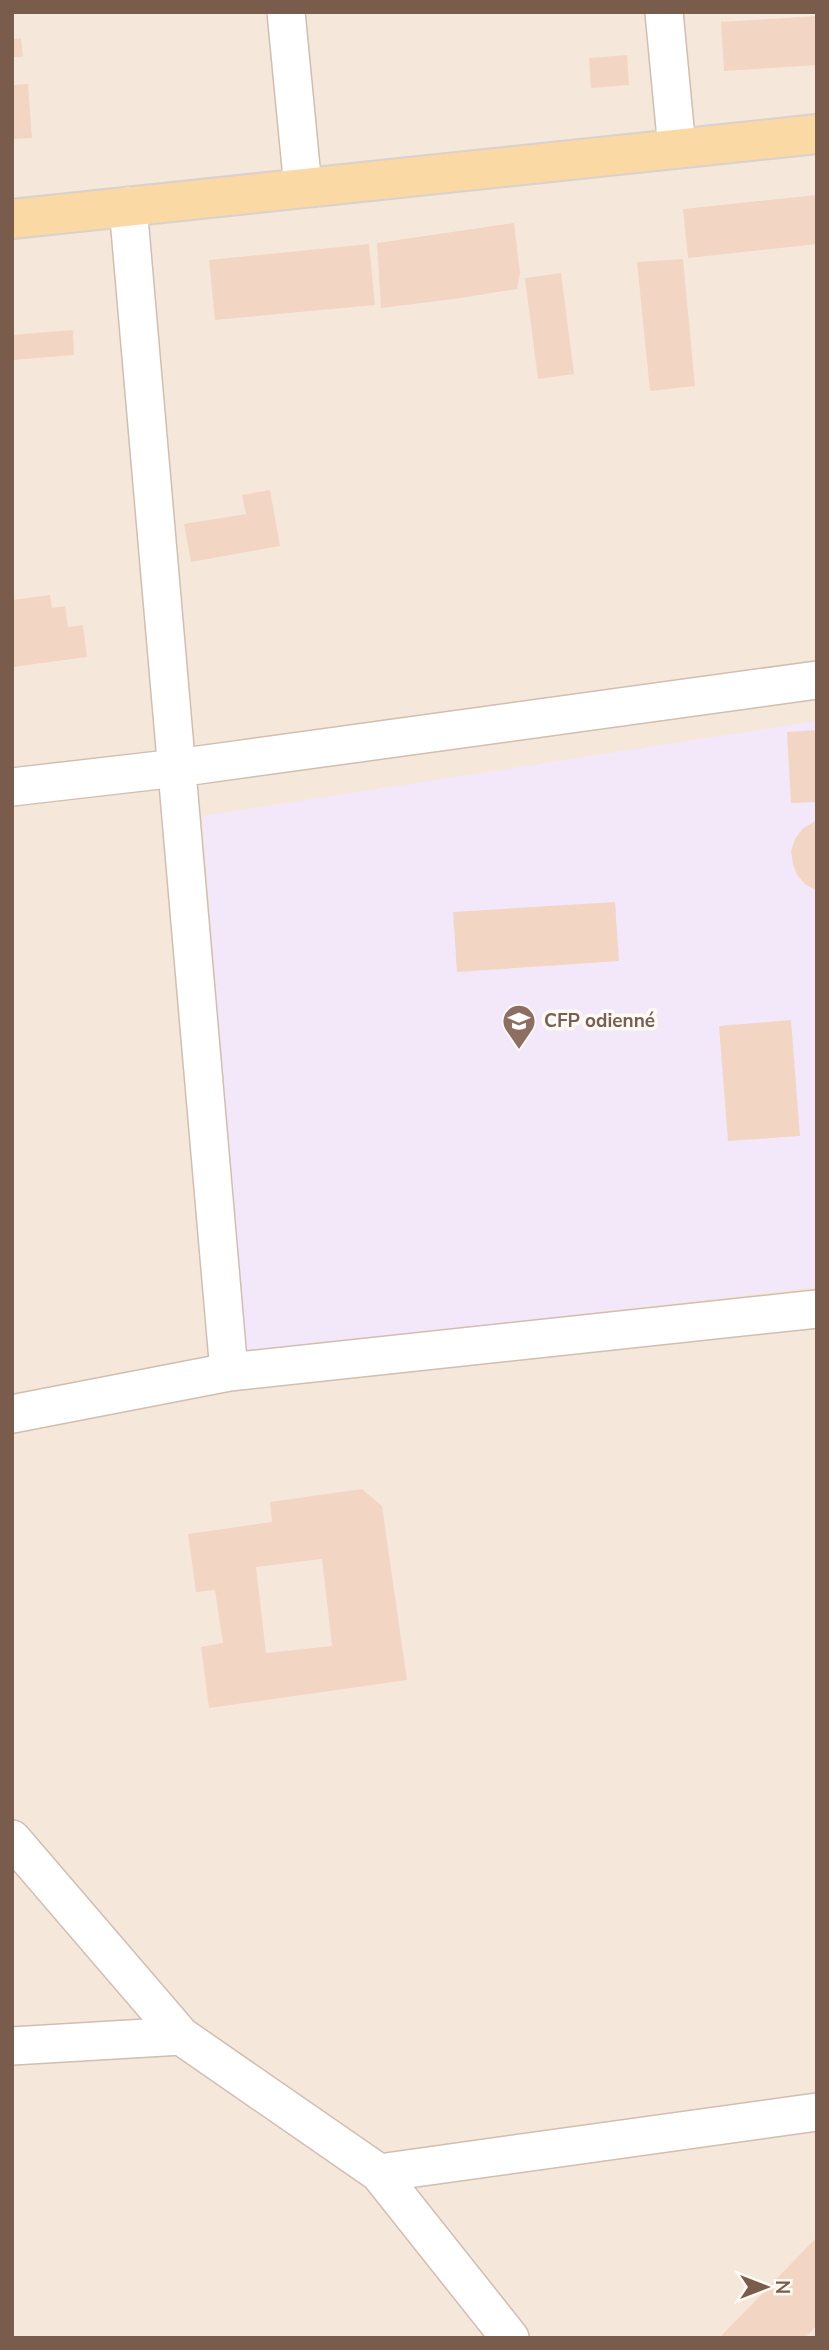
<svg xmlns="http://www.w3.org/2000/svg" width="829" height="2350" viewBox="0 0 829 2350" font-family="'Nunito Sans',sans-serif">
<rect width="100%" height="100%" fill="#fdf6ec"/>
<path fill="#f5e8da" d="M12,12H817V2338H12Z"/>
<path fill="#f3e8fa" d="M817,721V1287L246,1352L202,816Z"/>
<path fill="#f3d5c3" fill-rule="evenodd" d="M817,16V65L724,71L721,22Z
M21,38L23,57H12V39Z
M627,55L629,85L591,88L589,58Z
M28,84L32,138L12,139V85Z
M817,195V244L688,258L683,209Z
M514,223L520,273L517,289L454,299L381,308L377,243Z
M369,244L375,305L215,320L209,260Z
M683,259L695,386L650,391L637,262Z
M561,273L574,374L538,379L525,278Z
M73,330L74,355L12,360V335Z
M270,490L280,546L191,562L184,524L246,514L242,495Z
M50,595L52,608L65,606L68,627L83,625L87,657L13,667L12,600Z
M817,730V802L791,803L787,732Z
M817,820V891L805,884L797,875L793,864L791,851L795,839L802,829Z
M615,902L619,961L457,972L453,912Z
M791,1020L800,1136L728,1141L719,1026Z
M362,1489L382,1506L407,1680L209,1708L201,1647L223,1643L215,1590L196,1592L188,1534L272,1522L270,1502ZM322,1559L332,1646L266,1653L256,1567Z
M817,2237V2325L805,2338H724L722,2335Z"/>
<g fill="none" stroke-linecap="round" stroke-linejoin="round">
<defs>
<path id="minor" d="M286,12L303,188
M664,12L677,149
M128,206L229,1372
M12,787L177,768L817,680
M12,1414L229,1372L817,1309
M12,1839L181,2036L379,2173L510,2338
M12,2046L181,2036
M379,2173L817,2112"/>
<path id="primary" d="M12,219L817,134"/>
</defs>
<use href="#minor" stroke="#d1beb0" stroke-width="40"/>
<use href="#primary" stroke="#dad1cd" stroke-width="42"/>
<use href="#minor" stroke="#fff" stroke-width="37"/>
<use href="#primary" stroke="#fbd9a5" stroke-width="38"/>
</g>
<defs>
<symbol id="school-pin" viewBox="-11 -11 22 30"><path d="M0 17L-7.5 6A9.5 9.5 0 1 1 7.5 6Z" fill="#8d6e63" stroke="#fffaf3"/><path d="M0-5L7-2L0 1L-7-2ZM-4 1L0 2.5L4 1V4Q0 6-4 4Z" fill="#fff"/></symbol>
</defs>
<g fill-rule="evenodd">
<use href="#school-pin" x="500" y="1002" width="38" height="52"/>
</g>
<g text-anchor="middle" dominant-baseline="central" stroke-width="7" stroke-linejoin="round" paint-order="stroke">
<g font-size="19" font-weight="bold" fill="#785e54" stroke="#fffaf3" text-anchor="start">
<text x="544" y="1021">CFP odienné</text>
</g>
</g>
<rect width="829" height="2350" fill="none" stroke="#7a5c4d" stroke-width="28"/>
<g transform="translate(766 2287) rotate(90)" stroke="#fffaf3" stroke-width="5" paint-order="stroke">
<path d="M0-5L12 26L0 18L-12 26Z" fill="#7a5c4d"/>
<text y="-10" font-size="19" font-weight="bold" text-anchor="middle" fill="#7a5c4d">N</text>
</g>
</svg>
